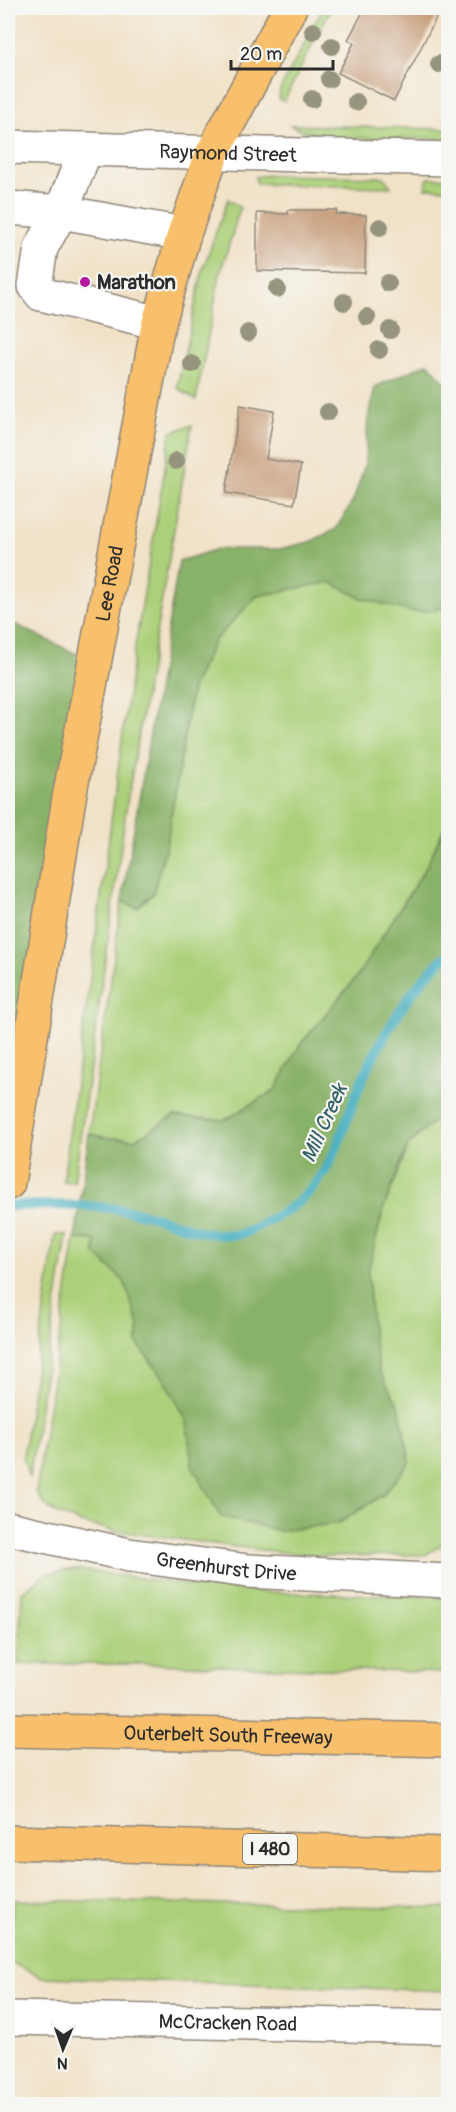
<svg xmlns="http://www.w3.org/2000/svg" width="456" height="2112" viewBox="0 0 456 2112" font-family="Pangolin,sans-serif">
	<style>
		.green { fill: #acd079; stroke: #6c7e52; stroke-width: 1.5 }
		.forest { fill: #89b269; stroke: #5a6e4a; stroke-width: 1.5 }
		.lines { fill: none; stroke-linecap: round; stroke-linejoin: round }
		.stream { stroke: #40acbe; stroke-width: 10 }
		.building { fill: #c9a180 }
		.minor-casing { stroke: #8e8679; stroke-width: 36 }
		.major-casing { stroke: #8e8679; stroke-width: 36 }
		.highway-casing { stroke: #8e8679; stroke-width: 36 }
		.minor { stroke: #fff; stroke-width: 33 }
		.major { stroke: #f8bf6c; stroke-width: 33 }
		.highway { stroke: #f8bf6c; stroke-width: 33 }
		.tree { fill: #96947c }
		.poi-dot { fill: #b5179e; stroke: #f6f6f2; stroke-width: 2 }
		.labels { text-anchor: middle; stroke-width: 4.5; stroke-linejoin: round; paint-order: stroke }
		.shield { fill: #f6f6f2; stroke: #686867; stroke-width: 1.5 }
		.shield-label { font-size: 18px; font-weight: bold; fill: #2b2b2b }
		.street-label { font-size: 20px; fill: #2b2b2b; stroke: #f6f6f2 }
		.poi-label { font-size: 20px; font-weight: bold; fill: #2b2b2b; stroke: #f6f6f2; text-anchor: start }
		.water-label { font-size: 21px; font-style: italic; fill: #335f66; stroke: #f6f6f2 }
	</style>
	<rect width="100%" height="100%" fill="#f6f6f2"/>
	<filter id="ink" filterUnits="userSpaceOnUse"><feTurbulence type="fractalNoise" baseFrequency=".0167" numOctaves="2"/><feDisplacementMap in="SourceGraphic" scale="12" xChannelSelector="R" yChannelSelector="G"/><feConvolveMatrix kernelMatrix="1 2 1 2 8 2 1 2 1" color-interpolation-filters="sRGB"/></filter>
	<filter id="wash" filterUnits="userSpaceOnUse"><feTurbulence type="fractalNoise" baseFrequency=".008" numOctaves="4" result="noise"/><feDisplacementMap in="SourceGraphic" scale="24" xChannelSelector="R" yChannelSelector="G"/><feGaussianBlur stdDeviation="1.35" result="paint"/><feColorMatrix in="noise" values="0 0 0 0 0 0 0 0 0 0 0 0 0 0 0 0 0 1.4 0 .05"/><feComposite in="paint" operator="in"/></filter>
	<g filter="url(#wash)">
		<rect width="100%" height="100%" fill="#f1e2c7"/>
		<path class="green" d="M323,8H331L284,101L279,100L280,90Z
			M290,125L448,129V137L446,139C408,138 319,144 290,125Z
			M267,175L384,177L391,187L257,184L255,177Z
			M428,178H448V189L425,188Z
			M228,199L240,208L220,274L196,400L177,388L203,269Z
			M192,425L128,796L74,1182L63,1181L132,665L171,432Z
			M330,582C361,598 415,618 448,605V820L425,869L356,978L300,1045L275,1090L225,1120L174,1116L136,1139L109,1138L89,1134L122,901L137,908L153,893L167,842L192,688L214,641L257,596Z
			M448,1107V1533L440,1546L425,1555L317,1556L253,1549L116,1531L81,1523L56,1513L44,1504L36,1492L75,1239L95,1240V1254L124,1281L139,1325L137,1343L163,1377L187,1421L192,1465L279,1531L339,1523L384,1494L399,1406L379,1371L372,1330L368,1271L383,1210L409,1145Z
			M55,1235H67L29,1478L23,1456Z
			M74,1569L196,1586L268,1592L448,1597V1673L150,1664H18L22,1592L46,1574Z
			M13,1900L448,1908V1991L42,1977L8,1961Z"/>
		<path class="forest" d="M428,363L448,386V605L433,611L412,612L361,598L330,582L257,596L214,641L192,688L167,842L153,893L137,908L122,901L179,561L218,549H279L310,542L336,529L353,501L365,465L368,418L375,387Z
			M8,621L95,663L8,1183Z
			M448,820V1107L408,1145L383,1210L368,1271L372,1330L379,1371L399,1406L410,1462L384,1494L339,1523L279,1531L220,1516L192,1465L187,1421L163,1377L137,1343L139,1325L124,1281L95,1254V1240L75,1239L89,1134L109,1138L136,1139L174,1116L225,1120L275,1090L300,1045L356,978L425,869Z"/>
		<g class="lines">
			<path class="stream" d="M8,1206C55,1205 101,1203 148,1215C182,1224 198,1236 236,1235C247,1234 260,1225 269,1220C342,1186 338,1123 371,1061C390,1024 416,980 448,955"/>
		</g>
		<g id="blocks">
			<path class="building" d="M365,8H441L394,101L338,73L354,43L348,40Z
				M288,210H337L336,214L366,215L365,273L257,271V213L288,214Z
				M240,405L274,411L266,459L301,465L294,504L226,493Z"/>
		</g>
	</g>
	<g filter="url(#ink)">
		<use href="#blocks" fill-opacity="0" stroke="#8e8679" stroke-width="1.5"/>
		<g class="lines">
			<defs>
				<g id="minor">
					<path id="s1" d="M8,147L448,159"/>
					<path d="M86,149L61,212L41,248L35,286L41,294L159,323"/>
					<path d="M8,208L61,212L184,234"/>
					<path id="s2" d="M8,1528L129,1555L248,1571L448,1581"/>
					<path id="s3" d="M8,2018L448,2027"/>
				</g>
				<g id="major">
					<path id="s4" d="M8,1183L69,798L157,330L184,234L212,154L290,8"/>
				</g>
				<g id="highway">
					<path id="s5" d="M8,1730L448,1740"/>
					<path d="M8,1842L448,1854"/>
				</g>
			</defs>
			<use href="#minor" class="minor-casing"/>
			<use href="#major" class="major-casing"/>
			<use href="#highway" class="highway-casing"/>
			<use href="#minor" class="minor"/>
			<use href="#major" class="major"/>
			<use href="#highway" class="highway"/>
		</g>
		<g class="tree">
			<circle cx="313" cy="31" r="9"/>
			<circle cx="332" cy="46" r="9"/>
			<circle cx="439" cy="64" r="9"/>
			<circle cx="329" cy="79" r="9"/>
			<circle cx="312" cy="99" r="9"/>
			<circle cx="356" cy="102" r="9"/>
			<circle cx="380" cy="227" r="9"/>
			<circle cx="388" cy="283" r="9"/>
			<circle cx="277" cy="289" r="9"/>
			<circle cx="344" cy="302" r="9"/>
			<circle cx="367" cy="317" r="9"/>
			<circle cx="390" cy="330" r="9"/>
			<circle cx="248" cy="333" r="9"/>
			<circle cx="379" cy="350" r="9"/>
			<circle cx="192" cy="364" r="9"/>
			<circle cx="328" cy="412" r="9"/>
			<circle cx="176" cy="461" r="9"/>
		</g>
	</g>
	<circle class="poi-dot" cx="85" cy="282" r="6"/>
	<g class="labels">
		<rect class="shield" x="243" y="1834" width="54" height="30" rx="4.5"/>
		<g class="shield-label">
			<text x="270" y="1855">I 480</text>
		</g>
		<g class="street-label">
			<text dy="7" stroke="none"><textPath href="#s1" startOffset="220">Raymond Street</textPath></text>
			<text dy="7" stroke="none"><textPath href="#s4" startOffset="608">Lee Road</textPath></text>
			<text dy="7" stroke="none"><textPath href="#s2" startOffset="222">Greenhurst Drive</textPath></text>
			<text dy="7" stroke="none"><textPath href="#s5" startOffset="220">Outerbelt South Freeway</textPath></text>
			<text dy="7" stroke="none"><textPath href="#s3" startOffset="220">McCracken Road</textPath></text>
		</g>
		<g class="poi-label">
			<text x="97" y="289">Marathon</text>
		</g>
		<g class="water-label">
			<text transform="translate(324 1123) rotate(-66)" y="7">Mill Creek</text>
		</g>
	</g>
	<rect width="456" height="2112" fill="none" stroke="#f6f6f2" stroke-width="30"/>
	<g transform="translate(63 2049) rotate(182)" stroke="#f6f6f2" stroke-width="4.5" paint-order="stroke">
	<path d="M0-4.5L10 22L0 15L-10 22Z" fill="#2b2b2b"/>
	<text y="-9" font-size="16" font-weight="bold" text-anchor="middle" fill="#2b2b2b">N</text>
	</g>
	<path d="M231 60v9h102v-9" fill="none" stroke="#2b2b2b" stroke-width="3"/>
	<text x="240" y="60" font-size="18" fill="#2b2b2b" stroke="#f6f6f2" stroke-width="4.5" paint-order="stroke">20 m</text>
</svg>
